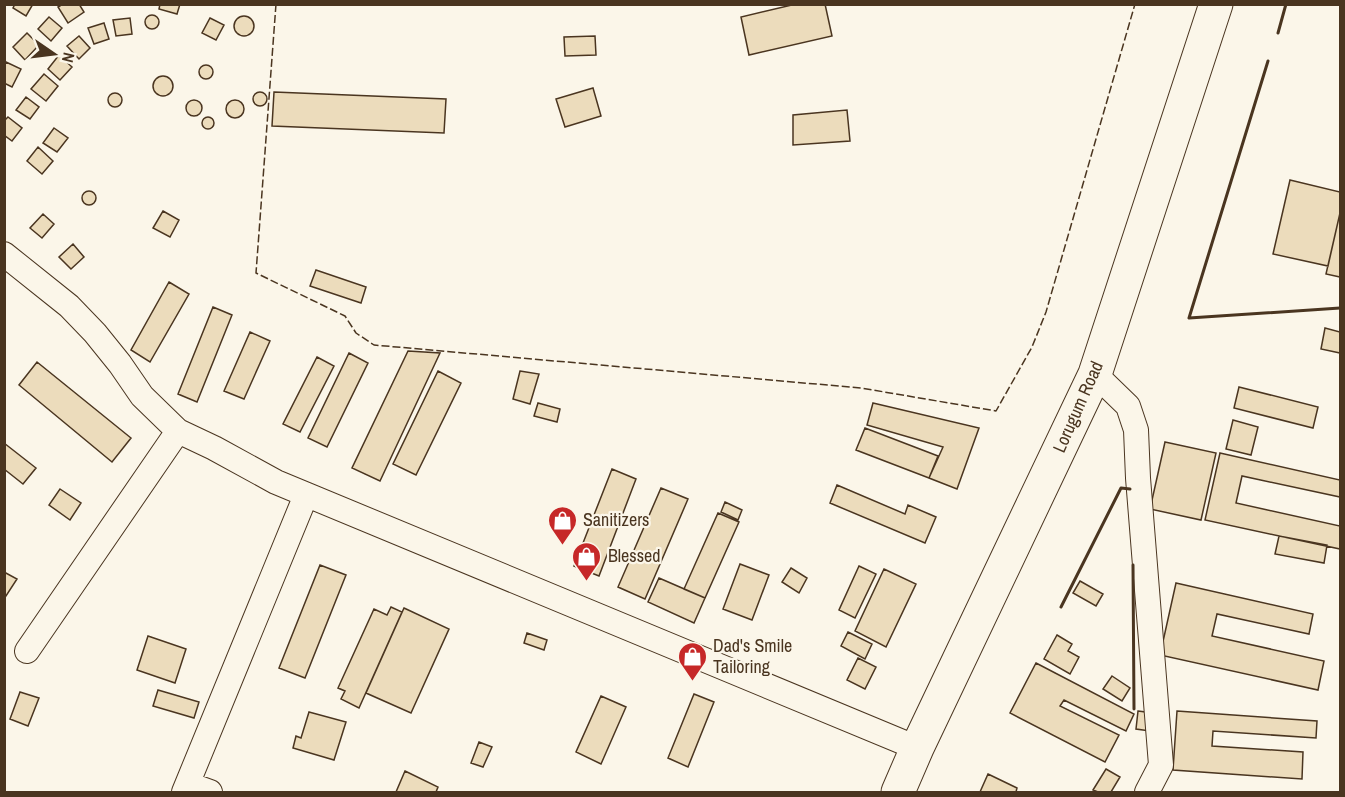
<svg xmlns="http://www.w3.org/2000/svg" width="1345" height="797" viewBox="0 0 1345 797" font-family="'Archivo Narrow',sans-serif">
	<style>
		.building { fill: #ecdcbc; stroke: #4a3520; stroke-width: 1.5 }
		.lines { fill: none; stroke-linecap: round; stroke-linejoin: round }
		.street-casing { stroke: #4a3520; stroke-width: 26 }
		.secondary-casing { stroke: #4a3520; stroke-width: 35 }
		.street { stroke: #fbf6e9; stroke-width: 24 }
		.secondary { stroke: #fbf6e9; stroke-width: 33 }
		.fence { stroke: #4a3520; stroke-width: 1.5; stroke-dasharray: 8 3; stroke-linecap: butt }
		.wall { stroke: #4a3520; stroke-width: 3 }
		.labels { text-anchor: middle; stroke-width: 4.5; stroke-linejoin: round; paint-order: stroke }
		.street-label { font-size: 18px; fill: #4a3520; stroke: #fbf6e9 }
		.poi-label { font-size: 18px; fill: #4a3520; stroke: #fbf6e9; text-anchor: start }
	</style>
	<rect width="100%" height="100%" fill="#fbf6e9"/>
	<path class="building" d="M15,4H33L26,16L13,8Z
		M63,4H79L84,12L68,23L58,7Z
		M160,4H180L177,14L159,9Z
		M796,4H825L832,36L749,55L741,17Z
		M145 22a7 7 0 1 1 14 0a7 7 0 1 1-14 0Z
		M234 26a10 10 0 1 1 20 0a10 10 0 1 1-20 0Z
		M49,17L62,28L51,41L38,29Z
		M130,18L132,34L116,36L113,20Z
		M210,18L224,25L216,40L202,33Z
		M104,23L109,39L94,44L88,28Z
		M27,33L39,45L25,60L13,47Z
		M79,36L90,48L79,59L67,46Z
		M595,36L596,55L565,56L564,37Z
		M59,55L72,67L60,80L48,69Z
		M6,62L21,69L12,87L4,83V65Z
		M199 72a7 7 0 1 1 14 0a7 7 0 1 1-14 0Z
		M44,74L58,86L46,101L31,89Z
		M153 86a10 10 0 1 1 20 0a10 10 0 1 1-20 0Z
		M593,88L601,116L565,127L556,99Z
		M274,92L446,99L444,133L272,126Z
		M253 99a7 7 0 1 1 14 0a7 7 0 1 1-14 0Z
		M108 100a7 7 0 1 1 14 0a7 7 0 1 1-14 0Z
		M26,97L39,107L30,119L16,110Z
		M186 108a8 8 0 1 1 16 0a8 8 0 1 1-16 0Z
		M226 109a9 9 0 1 1 18 0a9 9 0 1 1-18 0Z
		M847,110L850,141L793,145V115Z
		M202 123a6 6 0 1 1 12 0a6 6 0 1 1-12 0Z
		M8,117L22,128L12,141L4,135V121Z
		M54,128L68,138L57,152L43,143Z
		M38,147L53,161L42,174L27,161Z
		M1290,180L1340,192V213L1328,266L1273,254Z
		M82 198a7 7 0 1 1 14 0a7 7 0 1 1-14 0Z
		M163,211L179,220L170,237L153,228Z
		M1340,213V277L1326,274Z
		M43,214L54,224L42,238L30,228Z
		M73,244L84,257L71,269L59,257Z
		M316,270L366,287L361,303L310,286Z
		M169,282L189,294L150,362L131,350Z
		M213,307L232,315L197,402L178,394Z
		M1325,328L1340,332V353L1321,349Z
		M250,332L270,341L244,399L224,391Z
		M408,351L440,353L380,481L352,468Z
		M349,353L368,363L327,447L308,438Z
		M317,357L334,366L300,432L283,424Z
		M37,362L131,438L112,462L19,385Z
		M438,371L461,383L416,475L393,464Z
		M520,371L539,374L530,404L513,399Z
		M1239,387L1318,407L1313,428L1234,408Z
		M538,403L560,409L557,422L534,416Z
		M873,403L979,428L957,489L929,478L943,447L867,425Z
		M1233,420L1258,427L1251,455L1226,449Z
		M865,428L938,456L929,478L856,450Z
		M1165,442L1216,453L1201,520L1150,509Z
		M4,443L36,468L23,484L4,469Z
		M1220,453L1340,480V497L1242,476L1236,503L1340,526V549L1205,520Z
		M612,469L636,479L599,576L574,566Z
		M837,485L905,514L908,505L936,517L925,543L830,503Z
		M661,488L688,499L645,599L618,587Z
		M60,489L81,503L70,520L49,505Z
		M725,502L742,510L738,520L721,512Z
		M718,513L739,522L705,598L684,589Z
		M1279,536L1327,545L1324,563L1275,554Z
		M740,564L769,575L752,620L723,609Z
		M320,565L346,575L305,678L279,668Z
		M859,566L876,574L855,618L839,610Z
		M791,568L807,578L799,593L782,582Z
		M884,569L916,584L886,647L855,631Z
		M4,572L17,579L4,599Z
		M659,578L705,598L694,623L648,602Z
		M1080,581L1103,594L1096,606L1073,593Z
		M1176,583L1313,614L1309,634L1217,614L1212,636L1324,661L1318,690L1160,655Z
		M391,607L402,612L359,708L341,699L345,691L338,688L374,609L387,615Z
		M404,608L449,629L411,713L366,693Z
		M848,632L872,644L865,659L841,646Z
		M527,633L547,640L544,650L524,643Z
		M1057,635L1072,644L1068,651L1079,657L1070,674L1044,659Z
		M148,636L186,649L175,683L137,670Z
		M858,658L876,667L865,689L847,680Z
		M1036,663L1134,714L1126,731L1064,700L1060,706L1119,735L1105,762L1010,713Z
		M1112,676L1130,688L1122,701L1103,689Z
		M158,690L199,702L194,718L153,706Z
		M20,692L39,698L28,726L10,719Z
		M694,694L714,702L688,767L668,758Z
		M601,696L626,707L601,764L576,752Z
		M1138,711L1153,713L1150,731L1136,729Z
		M1177,711L1317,721L1316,738L1213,731L1212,746L1303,752L1302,779L1173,770Z
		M309,712L346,722L334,760L293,748L296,736L301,738Z
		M479,742L492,747L483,767L471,763Z
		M1106,769L1120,777L1111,792H1098L1093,790Z
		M405,771L438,787L436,792H396Z
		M988,774L1017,788L1016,792H980Z"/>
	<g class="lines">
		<defs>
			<path id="street" d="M4,254L69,306L95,333L120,364L142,396L178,431L214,448L276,482L917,748
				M1095,374L1128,406L1136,430L1138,478L1161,765L1147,792
				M27,651L178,431
				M188,784L210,792
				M184,792L306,495"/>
			<path id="secondary" d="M898,792L917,748L1095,374L1216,4"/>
		</defs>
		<use href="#street" class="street-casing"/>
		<use href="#secondary" class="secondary-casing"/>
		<use href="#street" class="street"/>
		<use href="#secondary" class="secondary"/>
		<path class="fence" d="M276,4L256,273L345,316L356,333L374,345L861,388L996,411L1032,347L1046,312L1135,4"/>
		<path class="wall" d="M1278,33L1286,4
			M1268,61L1189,318L1340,308
			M1133,565L1134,709
			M1061,607L1121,488L1130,489"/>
	</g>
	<defs>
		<symbol id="shop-pin" viewBox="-11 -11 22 30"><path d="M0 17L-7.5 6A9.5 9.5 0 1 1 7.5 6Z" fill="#c62828" stroke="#fbf6e9"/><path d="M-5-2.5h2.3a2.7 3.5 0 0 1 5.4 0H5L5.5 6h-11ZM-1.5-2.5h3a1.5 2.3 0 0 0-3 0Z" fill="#fff"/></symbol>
	</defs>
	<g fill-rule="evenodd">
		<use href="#shop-pin" x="546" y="504" width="33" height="45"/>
		<use href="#shop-pin" x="570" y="540" width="33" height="45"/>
		<use href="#shop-pin" x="676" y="640" width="33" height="45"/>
	</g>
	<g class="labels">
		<g class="street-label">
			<text transform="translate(1078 407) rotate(-66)" y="6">Lorugum Road</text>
		</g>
		<g class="poi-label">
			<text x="583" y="526">Sanitizers</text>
			<text x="608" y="562">Blessed</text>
			<text x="713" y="652">Dad's Smile<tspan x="713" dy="21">Tailoring</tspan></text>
		</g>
	</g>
	<rect width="1345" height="797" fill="none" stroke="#4a3520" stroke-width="12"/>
	<g transform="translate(54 54) rotate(104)" stroke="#fbf6e9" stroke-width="4.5" paint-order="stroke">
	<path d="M0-4.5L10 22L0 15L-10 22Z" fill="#4a3520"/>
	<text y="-9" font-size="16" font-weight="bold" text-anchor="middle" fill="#4a3520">N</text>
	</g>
</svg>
